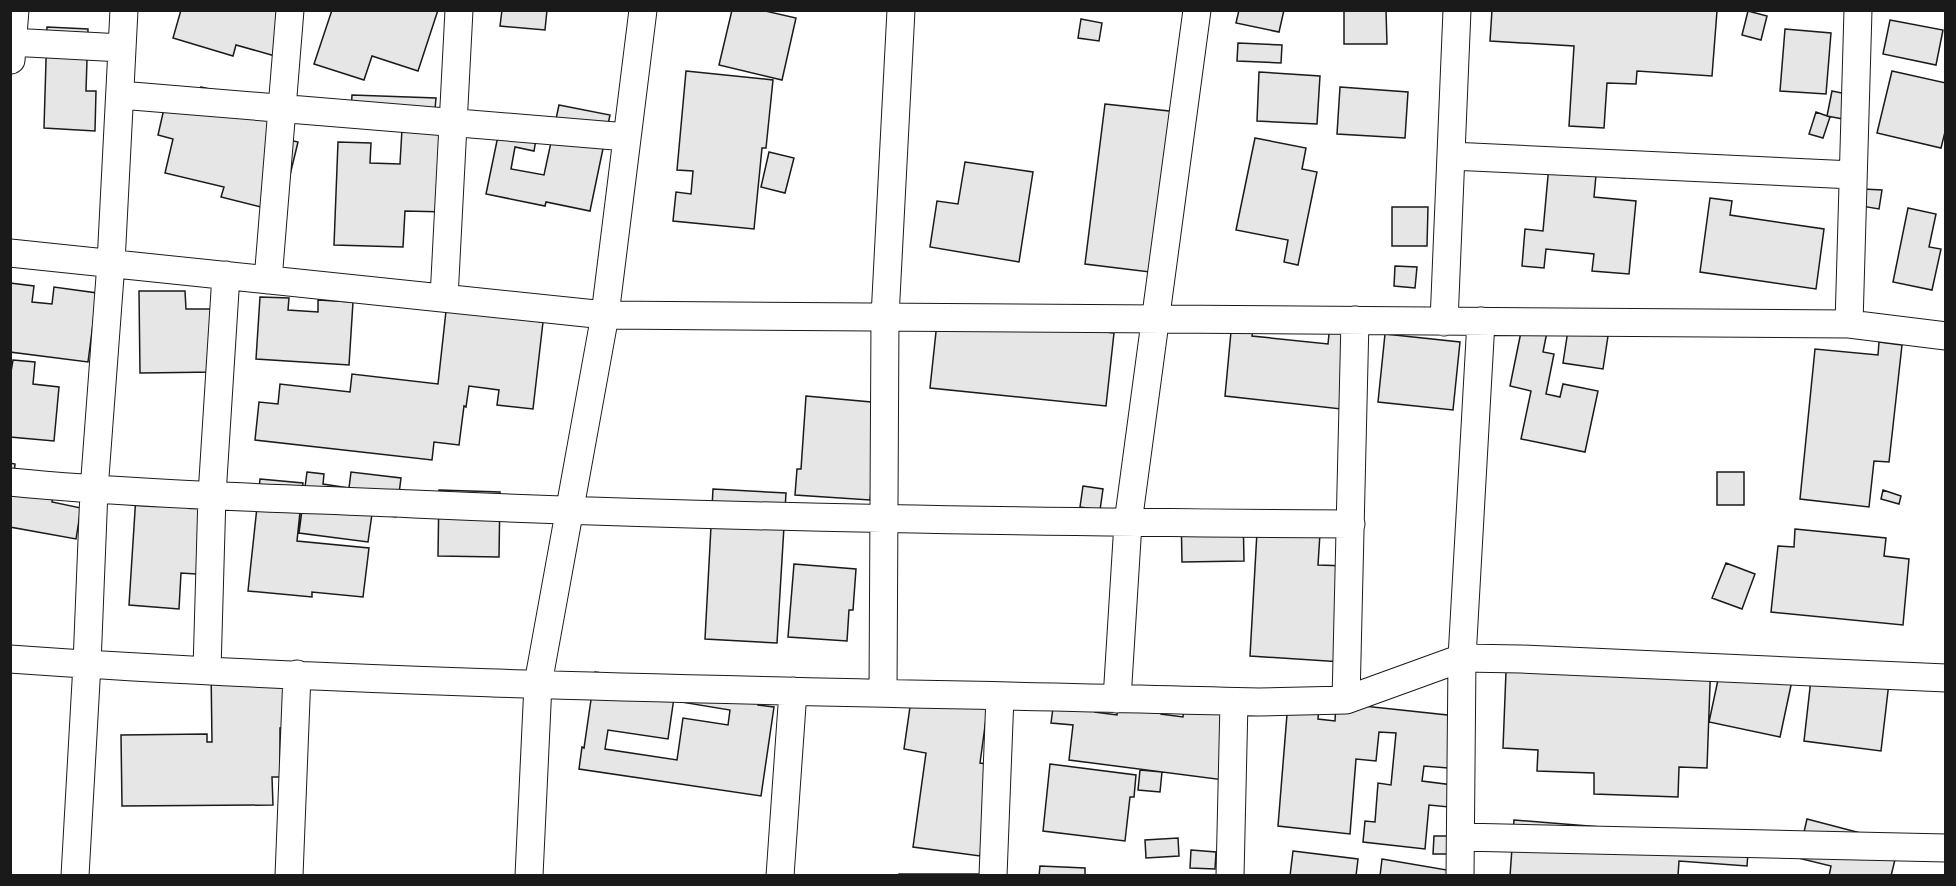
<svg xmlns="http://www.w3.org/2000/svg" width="1956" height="886" viewBox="0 0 1956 886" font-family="'Work Sans',sans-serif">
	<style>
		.building { fill: #e6e6e6; stroke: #1a1a1a; stroke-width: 1.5 }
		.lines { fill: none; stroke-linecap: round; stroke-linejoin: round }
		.street-casing { stroke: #1a1a1a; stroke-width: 29 }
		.street { stroke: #fff; stroke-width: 27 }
	</style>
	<rect width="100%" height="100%" fill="#fff"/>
	<path class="building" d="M181,10H289L275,56L236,45L233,56L173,38Z
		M332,10H438L418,71L372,56L364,80L314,64Z
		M502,10H547L545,30L500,26Z
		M732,10H761L796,18L782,80L719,65Z
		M1239,10H1284L1279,32L1236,23Z
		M1344,10H1386L1387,44H1344Z
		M1492,10L1717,11L1712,76L1637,71L1636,84L1607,83L1604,128L1569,126L1574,46L1490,41Z
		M1748,11L1767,16L1761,40L1742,35Z
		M1081,19L1102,23L1099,41L1078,38Z
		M1890,20L1943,30L1936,65L1883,54Z
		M47,27L88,29L86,91H96L95,131L44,128Z
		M1785,29L1831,33L1826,94L1780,91Z
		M1238,43L1282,45L1281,63L1237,61Z
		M686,71L773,80L766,148H762L754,229L673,221L676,192L691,194L693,171L677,170Z
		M1892,71L1946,83V128L1941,148L1877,133Z
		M1259,72L1320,76L1317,124L1257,121Z
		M201,87L284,107L277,137L298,142L281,212L221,197L224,187L165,173L173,139L158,135L168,91L198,98Z
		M1340,87L1408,92L1405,138L1337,134Z
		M1832,91L1847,94L1843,119L1827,116Z
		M352,95L436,98L434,121H451L447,212L405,211L403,247L334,245L338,142L371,143L370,163L400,164L402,129L350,127Z
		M1105,104L1178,112L1158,273L1085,264Z
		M559,105L610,115L590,211L546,202L545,206L486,194L499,131L538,127L534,151L515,147L511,169L544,175Z
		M1816,112L1830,117L1823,138L1809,134Z
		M1255,138L1306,148L1302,169L1317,172L1298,265L1284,262L1288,240L1236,230Z
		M769,152L794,158L785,193L761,187Z
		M1628,155L1625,178L1596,175L1594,197L1636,201L1629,274L1592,271L1594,254L1546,249L1544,268L1522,266L1525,229L1543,231L1549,165Z
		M965,162L1033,172L1019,262L930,247L937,201L958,204Z
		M1863,189L1882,190L1879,209L1861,206Z
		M1710,198L1732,201L1730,215L1824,229L1816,289L1700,272Z
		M1392,207H1428L1427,246H1392Z
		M1908,208L1936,214L1929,247L1941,249L1932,290L1893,282Z
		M1395,266L1417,267L1415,288L1394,286Z
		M10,283L34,286L32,302L52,304L54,287L97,293L88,362L10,352Z
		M139,291H185L186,309H217V372L140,373Z
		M260,297L289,298L288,310L318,312V300L353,302L349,365L256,359Z
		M446,311L543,322L533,409L497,405L499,390L469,386L466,407L464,406L459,445L434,442L432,460L255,440L259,402L278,404L280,384L350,392L352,374L438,384Z
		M938,313L1114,333L1106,406L930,388Z
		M1232,321L1254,324L1252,336L1328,344L1330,324L1358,327L1350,410L1225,396Z
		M1522,327L1547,332L1543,352L1554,354L1546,394L1560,397L1563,384L1598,391L1585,452L1521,439L1531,391L1510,386Z
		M1568,330L1608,336L1603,369L1563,363Z
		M1385,334L1460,342L1453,410L1378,402Z
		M1879,342L1902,345L1889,462L1874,461L1869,507L1800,499L1815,349L1878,355Z
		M13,360L35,362L33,384L59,387L54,441L10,437V378Z
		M806,396L882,403L870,500L795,495L797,469H801Z
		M10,463L15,464L14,474L56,482L52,502L81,508L76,539L10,527Z
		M307,472L324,474L323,484L349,488L351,472L401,478L396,517L372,514L368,542L299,533Z
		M1717,472H1744V505H1717Z
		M260,479L303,483L297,541L369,548L363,597L312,592V597L248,591Z
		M1083,486L1103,489L1100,510L1080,507Z
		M713,489L786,493L777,643L705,639Z
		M439,490L500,492L499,557L438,556Z
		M1883,490L1901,496L1899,504L1881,499Z
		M136,495L216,501L211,575L181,573L179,609L129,605Z
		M1243,510L1244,561L1182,562L1181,511Z
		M1258,514L1321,518L1318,565L1348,566L1342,662L1250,656Z
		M1795,529L1886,538L1884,556L1909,559L1903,625L1771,612L1778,546L1794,547Z
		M1726,563L1755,574L1742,609L1712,598Z
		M794,564L856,569L853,610H849L847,641L788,637Z
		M1507,646L1711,657L1707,768L1679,767L1678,797L1594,794V773L1537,771L1538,750L1503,748Z
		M1722,661L1793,676L1780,737L1709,722Z
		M297,664L298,728H280V777H272L273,805L122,806L121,735L207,734V742H212L211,668Z
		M595,672L676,684L668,739L608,730L605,749L677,760L683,718L728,725L730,710L681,702L684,679L760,691L758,705L774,707L761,796L579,769L582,747L584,748Z
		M1890,674L1881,751L1804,741L1811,679Z
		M912,693L988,704L980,763L995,765L980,856L913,847L926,753L904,749Z
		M1055,693L1097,699L1095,712L1117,715L1120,695L1162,701L1161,714L1183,717L1185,697L1233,703L1224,780L1069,760L1073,725L1051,723Z
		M1288,702L1319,705L1318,719L1335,721L1336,703L1466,717L1460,769L1424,766L1422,781L1461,786L1459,808L1429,805L1425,849L1363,842L1365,821L1375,822L1378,783L1391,785L1396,733L1379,732L1376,761L1356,759L1350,834L1278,826Z
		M1050,764L1136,775L1134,797H1130L1125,841L1043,831Z
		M1140,770L1162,772L1160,792L1138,790Z
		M1807,819L1899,843L1891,876H1829L1831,866L1798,858Z
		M1514,820L1749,839L1747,866L1679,861L1678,876H1510Z
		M1434,836H1456V854H1433Z
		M1178,838L1179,856L1146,858L1145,840Z
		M1191,850L1216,852L1215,869L1190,868Z
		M1293,851L1358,859L1356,876H1290Z
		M1382,859L1453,871L1452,876H1380Z
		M1040,866L1085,868V876H1039Z
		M899,874H988V876H899Z"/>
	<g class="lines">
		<defs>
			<path id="street" d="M10,42L122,48
				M11,60L15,10
				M120,95L627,137
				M1451,156L1853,175
				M10,253L605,315L1849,324L1946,336
				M268,280L290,10
				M444,298L459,10
				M1444,322L1457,10
				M1849,324L1858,10
				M10,482C145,495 280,498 414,504C726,518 1039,522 1351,524
				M10,659C426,688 843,691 1259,702L1346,700L1462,658L1521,659L1946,678
				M207,670L212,495L226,275
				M883,693L885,317L901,10
				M1117,699L1128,523L1197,10
				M1346,700L1355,320
				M1461,837L1946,848
				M75,876L87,664L94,490L111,263L124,10
				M289,876L297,674
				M529,876L538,684L605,315L643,10
				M780,876L793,691
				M993,876L1000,696
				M1230,876L1234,702
				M1460,876L1462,658L1481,321"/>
		</defs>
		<use href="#street" class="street-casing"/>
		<use href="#street" class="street"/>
	</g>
	<rect width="1956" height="886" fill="none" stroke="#1a1a1a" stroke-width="24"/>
</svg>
